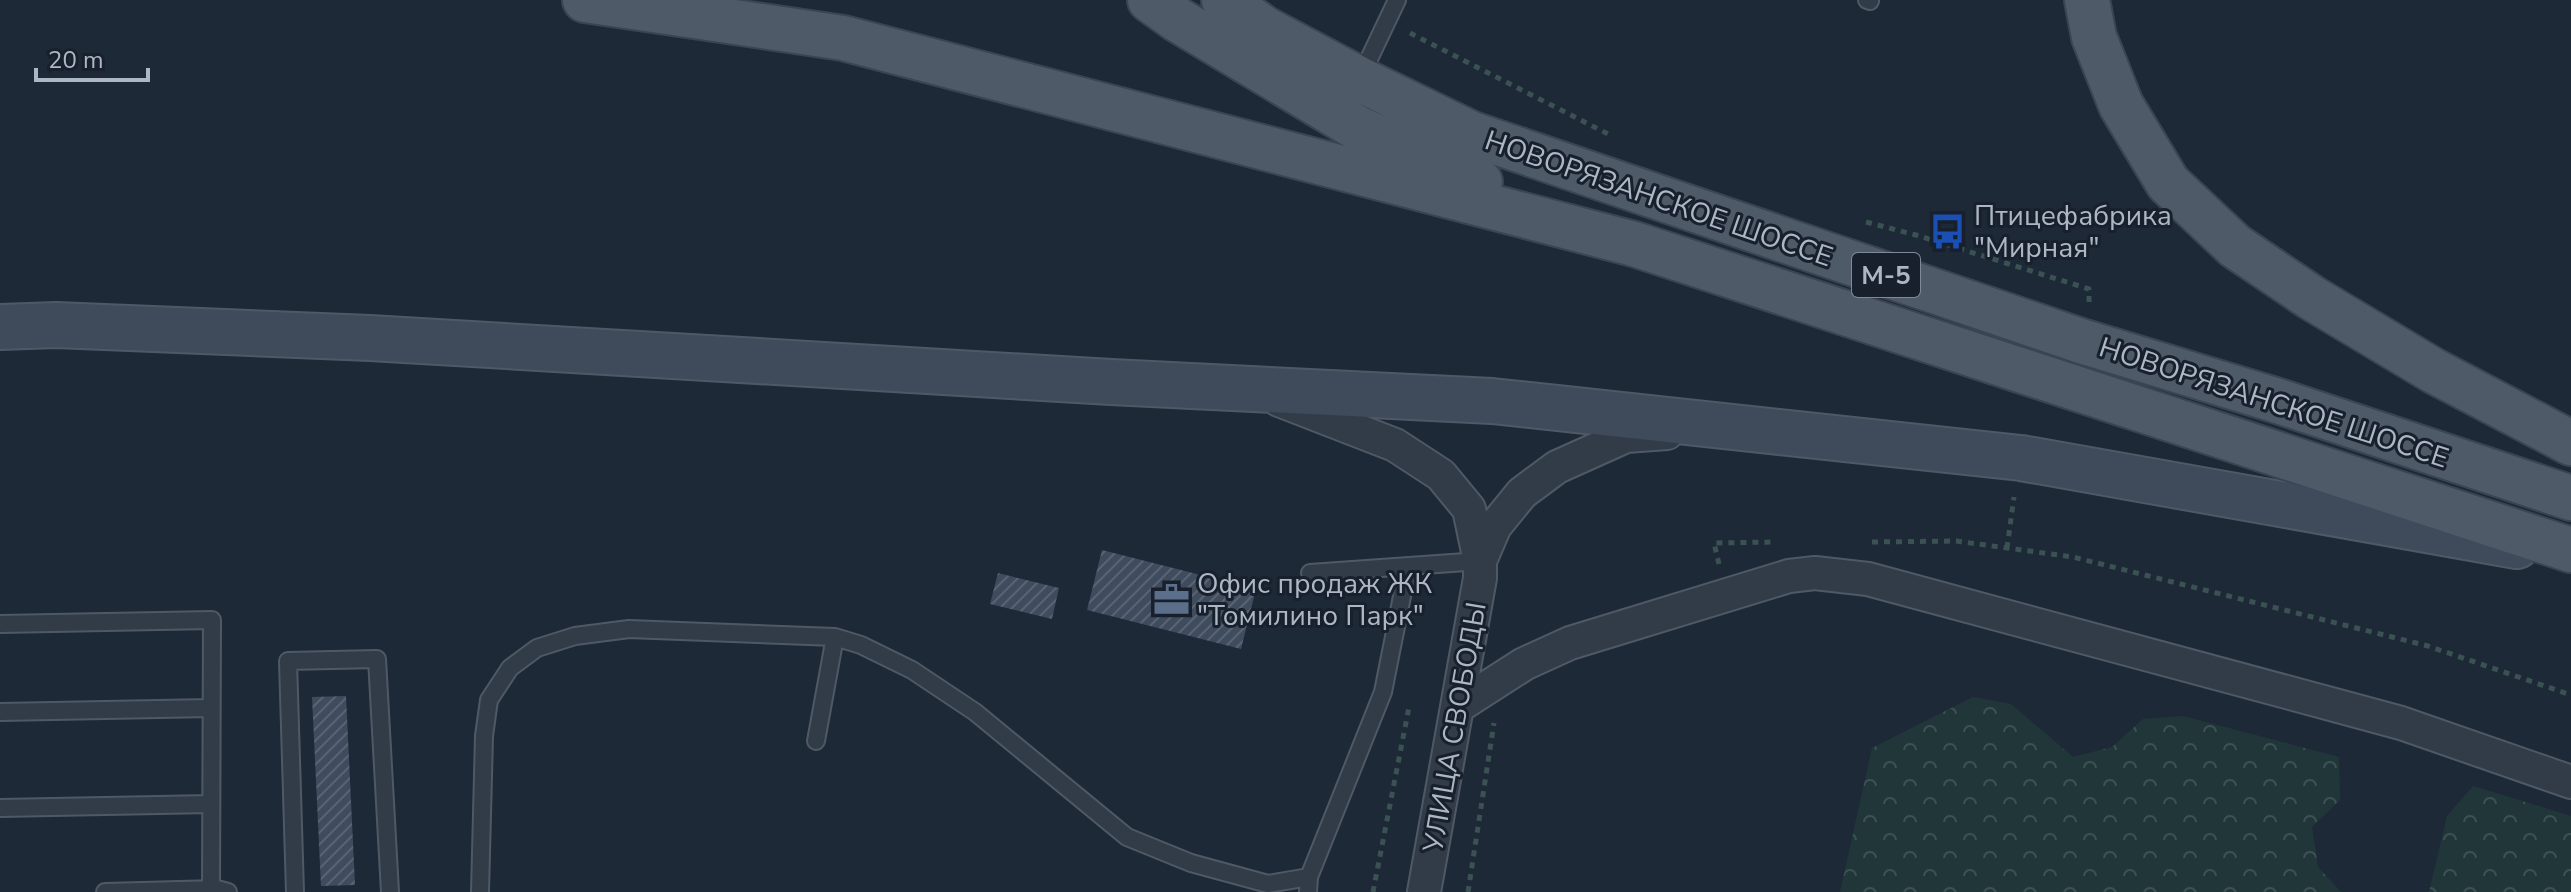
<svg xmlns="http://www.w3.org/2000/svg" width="2571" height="892" viewBox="0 0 2571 892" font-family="'Nunito Sans',sans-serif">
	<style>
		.forest { fill: url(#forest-crowns) }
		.building { fill: url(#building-hatch) }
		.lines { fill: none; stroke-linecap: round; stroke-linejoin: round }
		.lane-casing { stroke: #4f5966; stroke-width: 20 }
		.street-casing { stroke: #4f5966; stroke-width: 36 }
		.secondary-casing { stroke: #4f5966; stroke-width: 48 }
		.primary-casing { stroke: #3b4452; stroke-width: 48 }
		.path { stroke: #3b5253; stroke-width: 5; stroke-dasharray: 6 6; stroke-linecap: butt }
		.lane { stroke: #323b48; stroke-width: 16 }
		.street { stroke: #323b48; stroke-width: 32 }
		.secondary { stroke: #3f4a5b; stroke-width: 44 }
		.primary { stroke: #4f5a69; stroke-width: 44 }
		.labels { text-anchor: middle; stroke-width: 6; stroke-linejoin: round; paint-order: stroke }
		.shield { fill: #17202c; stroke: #7f8997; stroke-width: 2 }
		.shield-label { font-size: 26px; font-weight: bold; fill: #acb6c5 }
		.street-label { font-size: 28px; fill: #acb6c5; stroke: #17202c }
		.poi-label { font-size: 28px; fill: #acb6c5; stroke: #17202c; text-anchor: start }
	</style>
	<defs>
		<pattern id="forest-crowns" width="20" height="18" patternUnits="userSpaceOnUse" patternTransform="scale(2)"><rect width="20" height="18" fill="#203639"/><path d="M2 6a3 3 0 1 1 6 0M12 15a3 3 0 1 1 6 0" fill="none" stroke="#3e5154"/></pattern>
		<pattern id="building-hatch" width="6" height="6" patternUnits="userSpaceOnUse" patternTransform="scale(2)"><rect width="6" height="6" fill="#3f4c5d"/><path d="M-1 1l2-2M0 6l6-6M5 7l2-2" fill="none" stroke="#586473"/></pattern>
	</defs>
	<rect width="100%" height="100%" fill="#1e2938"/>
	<path class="forest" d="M1973,697L2011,704L2073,757L2112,747L2143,719L2183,716L2339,757L2340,800L2312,827L2318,867L2341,892H1840L1872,748Z
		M2473,786L2571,816V892H2429L2447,816Z"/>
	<path class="building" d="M1102,550L1256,589L1241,649L1087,610Z
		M998,573L1059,588L1052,619L990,604Z
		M346,696L355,885L321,886L312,697Z"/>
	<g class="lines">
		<defs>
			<path id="lane" d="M1867,0L1870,1
				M1360,78L1397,0
				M1310,573L1480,561
				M0,624L212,620L211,889
				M0,712L211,708
				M816,741L835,637L861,645L912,670L975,712L1127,837L1191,863L1268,884L1309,877
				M0,808L211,804
				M105,892L217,889L228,892
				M295,892L288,661L377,659L390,892
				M480,892L484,736L489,700L510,668L537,648L575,636L629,629L835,637
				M1308,892L1309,877L1383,692L1408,566"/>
			<path id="street" d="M1279,400L1395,445L1441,475L1469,509L1480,561V578L1424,892
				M1480,561L1495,526L1522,493L1557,467L1626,436L1667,433
				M1457,707L1524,664L1570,643L1789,576L1815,573L1868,579L2401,723L2571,782"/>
			<path id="secondary" d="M0,327L56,325L370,338L1111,382L1492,401L2021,458L2517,546"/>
			<path id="primary" d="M585,0L843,38L1634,244L2571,550
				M1150,0L1178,20L1359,129L1480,182
				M1224,0L1265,29L1359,79L1472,134L2081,341L2275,400L2571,498
				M2087,0L2094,37L2121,105L2168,183L2235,246L2312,298L2434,371L2571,443"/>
		</defs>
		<use href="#lane" class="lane-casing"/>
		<use href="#street" class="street-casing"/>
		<use href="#secondary" class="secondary-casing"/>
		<use href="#primary" class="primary-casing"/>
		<path class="path" d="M1410,33L1612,136
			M1866,222L1916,235L2089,289V302
			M1872,542L1956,541L2073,557L2428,646L2571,695
			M2007,548L2014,497
			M1719,564L1714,543L1774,542
			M1373,892L1409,707
			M1468,892L1494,723"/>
		<use href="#lane" class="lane"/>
		<use href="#street" class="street"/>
		<use href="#secondary" class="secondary"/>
		<use href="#primary" class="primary"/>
	</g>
	<defs>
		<symbol id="bus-bare" viewBox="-9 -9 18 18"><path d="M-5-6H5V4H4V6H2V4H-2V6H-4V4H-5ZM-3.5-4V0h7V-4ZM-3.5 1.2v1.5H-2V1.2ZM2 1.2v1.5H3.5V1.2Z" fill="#1a4fb4" stroke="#17202c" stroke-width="2.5" paint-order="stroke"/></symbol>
		<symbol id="office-bare" viewBox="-9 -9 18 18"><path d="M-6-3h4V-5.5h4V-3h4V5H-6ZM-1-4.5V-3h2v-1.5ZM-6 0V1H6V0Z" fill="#5c6f8a" stroke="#17202c" stroke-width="2.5" paint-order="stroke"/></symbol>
	</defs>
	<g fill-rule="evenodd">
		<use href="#bus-bare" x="1922" y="206" width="51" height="51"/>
		<use href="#office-bare" x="1146" y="574" width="51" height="51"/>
	</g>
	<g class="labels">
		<rect class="shield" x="1852" y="253" width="68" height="44" rx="6"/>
		<g class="shield-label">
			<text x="1886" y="284">М-5</text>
		</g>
		<g class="street-label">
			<text transform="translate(1659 198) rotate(19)" y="10">НОВОРЯЗАНСКОЕ ШОССЕ</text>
			<text transform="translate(2274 402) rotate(18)" y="10">НОВОРЯЗАНСКОЕ ШОССЕ</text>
			<text transform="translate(1454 727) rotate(-80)" y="10">УЛИЦА СВОБОДЫ</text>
		</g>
		<g class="poi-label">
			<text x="1974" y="225">Птицефабрика<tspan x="1974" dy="32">"Мирная"</tspan></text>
			<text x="1197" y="593">Офис продаж ЖК<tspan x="1197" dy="32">"Томилино Парк"</tspan></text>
		</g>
	</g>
	<path d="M36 68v12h112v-12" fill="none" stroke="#acb6c5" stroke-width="4"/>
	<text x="48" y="68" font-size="24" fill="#acb6c5" stroke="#17202c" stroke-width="6" paint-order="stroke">20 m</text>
</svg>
